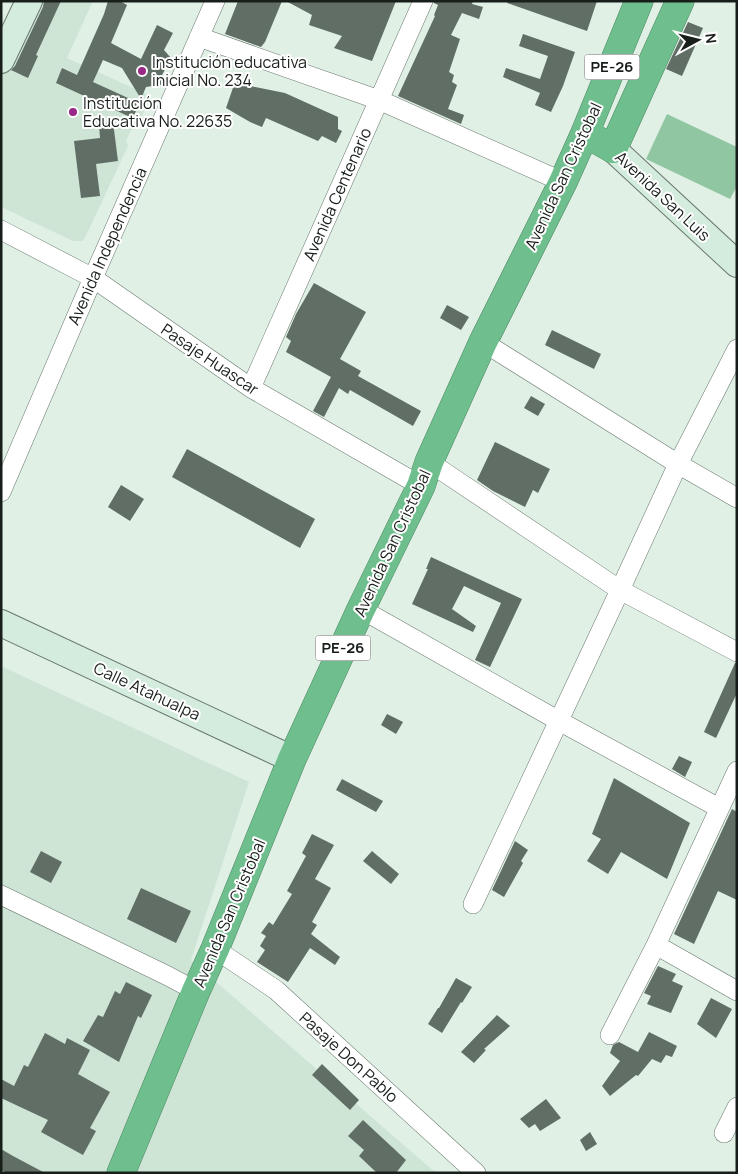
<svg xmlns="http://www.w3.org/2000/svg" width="738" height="1174" viewBox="0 0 738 1174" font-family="Manrope,sans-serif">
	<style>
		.built { fill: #cee5d5 }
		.green { fill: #91c6a3 }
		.building { fill: #606e65 }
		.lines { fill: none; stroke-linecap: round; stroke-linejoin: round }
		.street-casing { stroke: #6a786f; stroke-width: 20 }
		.secondary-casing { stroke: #6a786f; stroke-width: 28 }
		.highway-casing { stroke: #508765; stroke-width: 29 }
		.street { stroke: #fff; stroke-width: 19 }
		.secondary { stroke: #d4ecdd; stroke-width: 26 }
		.highway { stroke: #6ebf8d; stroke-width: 28 }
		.poi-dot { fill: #982786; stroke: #fff; stroke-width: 2 }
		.labels { text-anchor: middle; stroke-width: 4; stroke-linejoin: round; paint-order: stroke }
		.shield { fill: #fff; stroke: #5d625f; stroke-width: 1 }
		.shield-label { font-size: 15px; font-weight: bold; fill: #181e1a }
		.poi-label { font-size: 16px; fill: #181e1a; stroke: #fff; text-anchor: start }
		.street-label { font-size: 16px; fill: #181e1a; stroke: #fff }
	</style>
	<rect width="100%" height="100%" fill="#e0f0e5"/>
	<path class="built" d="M35,1H93L67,58L151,96L136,129L131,130L126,141L128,146L85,238L82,241H73L1,207V74Z
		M1,666L249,782L191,960L436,1173H1Z"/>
	<path class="green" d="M667,114L737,147V186L730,199L646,159Z"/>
	<path class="building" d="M44,1H61L36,55L38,56L28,78L11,70L15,66L43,7Z
		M108,1H120L127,5L111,43L141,59L157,25L173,33L164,50L171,58L161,77L166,84L146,87L141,99L122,68L103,60L93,82L139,103L134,116H128L56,83L62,68L77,75L104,14Z
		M238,1H282L265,42L261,47L225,34Z
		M286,1H396L372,61L334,48L342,36L309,25L312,15Z
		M434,1H473L472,4L483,7L479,19L462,13L451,35L460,39L449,72L454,75L452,82L457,85L448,109L464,115L461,124L398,96L435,16L434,15L438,5L434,3Z
		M508,1H597L587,31L507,3Z
		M688,22L703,28L682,76L666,69Z
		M523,34L575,52L563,86L551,112L535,105L540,93L503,77L506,68L540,79L548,56L519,46Z
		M236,79L252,83L250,86L285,93L338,117V129L342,131L336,143L322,136L318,141L266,118L262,127L250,122L226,108Z
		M113,122L118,161L96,164L100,196L81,198L74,141L100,138L99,124Z
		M314,283L366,312L340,359L361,371L358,376L421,411L413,426L350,390L348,394L339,388L324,417L313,411L331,377L286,352L291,341L286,337L296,314Z
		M447,305L469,317L461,330L440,318Z
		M552,330L601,354L594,369L545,345Z
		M531,396L545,404L538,416L524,408Z
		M495,442L550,469L538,493L533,490L525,507L493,491L477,480Z
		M187,449L315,519L300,548L172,477Z
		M121,485L144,499L130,521L108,507Z
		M431,557L522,599L490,667L475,660L501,603L464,586L452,609L476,626L473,632L412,604L428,569H426Z
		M735,663H737V693L716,738L704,732Z
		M387,714L403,722L396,734L381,725Z
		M679,756L692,762L685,777L672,769Z
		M614,778L690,823L667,879L621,852L608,874L587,861L601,839L592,834Z
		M342,779L383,801L376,812L336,790Z
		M732,809L737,812V900L718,891L694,944L674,934Z
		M312,834L334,845L315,879L331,888L312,922L317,925L311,934L340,957L335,965L310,948L288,982L257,962L265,950L260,946L266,936L261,933L269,922L273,925L292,894L287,891L306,856L302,853Z
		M515,841L528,850L521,861L523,863L504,897L492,890Z
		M41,851L62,862L51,883L30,872Z
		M372,851L399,874L391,884L363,861Z
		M141,888L191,911L176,943L127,919Z
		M658,966L676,974L672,981L683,986L671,1013L647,1004L651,996L644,993Z
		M456,978L472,987L462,1003L461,1002L442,1033L428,1024L438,1008H439Z
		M126,982L152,995L141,1018L138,1016L119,1062L83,1041L98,1015L103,1017L115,991L120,994Z
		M711,998L732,1009L716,1038L697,1024Z
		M497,1015L510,1026L484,1049L486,1050L474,1063L461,1052Z
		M649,1032L677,1046L672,1057L666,1055L661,1063L652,1059L638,1076L636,1075L610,1096L602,1086L620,1061L610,1053L613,1045L619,1042L638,1052Z
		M45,1033L65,1044L67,1038L90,1050L78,1074L110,1092L90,1128L96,1131L83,1155L41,1132L48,1120L1,1098V1079L14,1086L24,1065L28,1067Z
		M322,1064L359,1100L350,1110L312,1075Z
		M546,1099L561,1118L540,1131L535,1124L529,1128L520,1119Z
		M363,1120L406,1160L396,1173H377L359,1156L364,1150L348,1136Z
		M590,1132L597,1144L586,1151L580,1140Z
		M1,1149L13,1156L45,1173H7L1,1170Z"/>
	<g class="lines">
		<defs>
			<path id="street" d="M199,37L379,100L563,182
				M1,230L93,278L251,388L421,486
				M483,342L678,464L737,498
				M251,388L423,1
				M429,462L620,590L737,652
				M1,492L93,278L215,1
				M361,609L559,721L719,808
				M737,771L656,945L737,991
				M1,895L168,976L196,991
				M473,904L620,590L678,464L737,349
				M215,949L276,990L476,1173
				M610,1035L656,945
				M724,1133L737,1107"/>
			<path id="secondary" d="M1,60L29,1
				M613,149L737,264
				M1,623L292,759"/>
			<path id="highway" d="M585,133L613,149L680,1
				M121,1173L196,991L215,949L292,759L361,609L421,486L429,462L483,342L563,182L585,133L639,1"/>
		</defs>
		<use href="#street" class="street-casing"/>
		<use href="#secondary" class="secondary-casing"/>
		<use href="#highway" class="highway-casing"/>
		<use href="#street" class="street"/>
		<use href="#secondary" class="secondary"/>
		<use href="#highway" class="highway"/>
	</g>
	<g class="poi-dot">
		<circle cx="142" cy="71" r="5"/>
		<circle cx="73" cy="112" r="5"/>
	</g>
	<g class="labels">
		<g class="shield">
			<rect x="584.5" y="54.5" width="55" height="25" rx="4"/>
			<rect x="315.5" y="635.5" width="55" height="25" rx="4"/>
		</g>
		<g class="shield-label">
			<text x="612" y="72">PE-26</text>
			<text x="343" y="653">PE-26</text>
		</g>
		<g class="poi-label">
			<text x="152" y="68">Institución educativa<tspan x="152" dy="18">inicial No. 234</tspan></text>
			<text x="83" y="109">Institución<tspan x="83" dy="18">Educativa No. 22635</tspan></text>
		</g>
		<g class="street-label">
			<text transform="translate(563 176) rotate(-65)" y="6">Avenida San Cristobal</text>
			<text transform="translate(337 194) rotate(-66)" y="6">Avenida Centenario</text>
			<text transform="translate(663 196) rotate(43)" y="6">Avenida San Luis</text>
			<text transform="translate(107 246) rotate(-66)" y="6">Avenida Independencia</text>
			<text transform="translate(210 359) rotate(34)" y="6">Pasaje Huascar</text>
			<text transform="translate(392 543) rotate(-65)" y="6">Avenida San Cristobal</text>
			<text transform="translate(147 691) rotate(25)" y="6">Calle Atahualpa</text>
			<text transform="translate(229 913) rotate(-67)" y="6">Avenida San Cristobal</text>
			<text transform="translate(349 1057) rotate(42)" y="6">Pasaje Don Pablo</text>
		</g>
	</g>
	<rect width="738" height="1174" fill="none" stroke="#181e1a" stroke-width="5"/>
	<g transform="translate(698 40) rotate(83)" stroke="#ffffff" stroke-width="4" paint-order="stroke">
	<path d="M0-4L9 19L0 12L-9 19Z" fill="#181e1a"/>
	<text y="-8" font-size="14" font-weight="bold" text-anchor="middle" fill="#181e1a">N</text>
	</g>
</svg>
